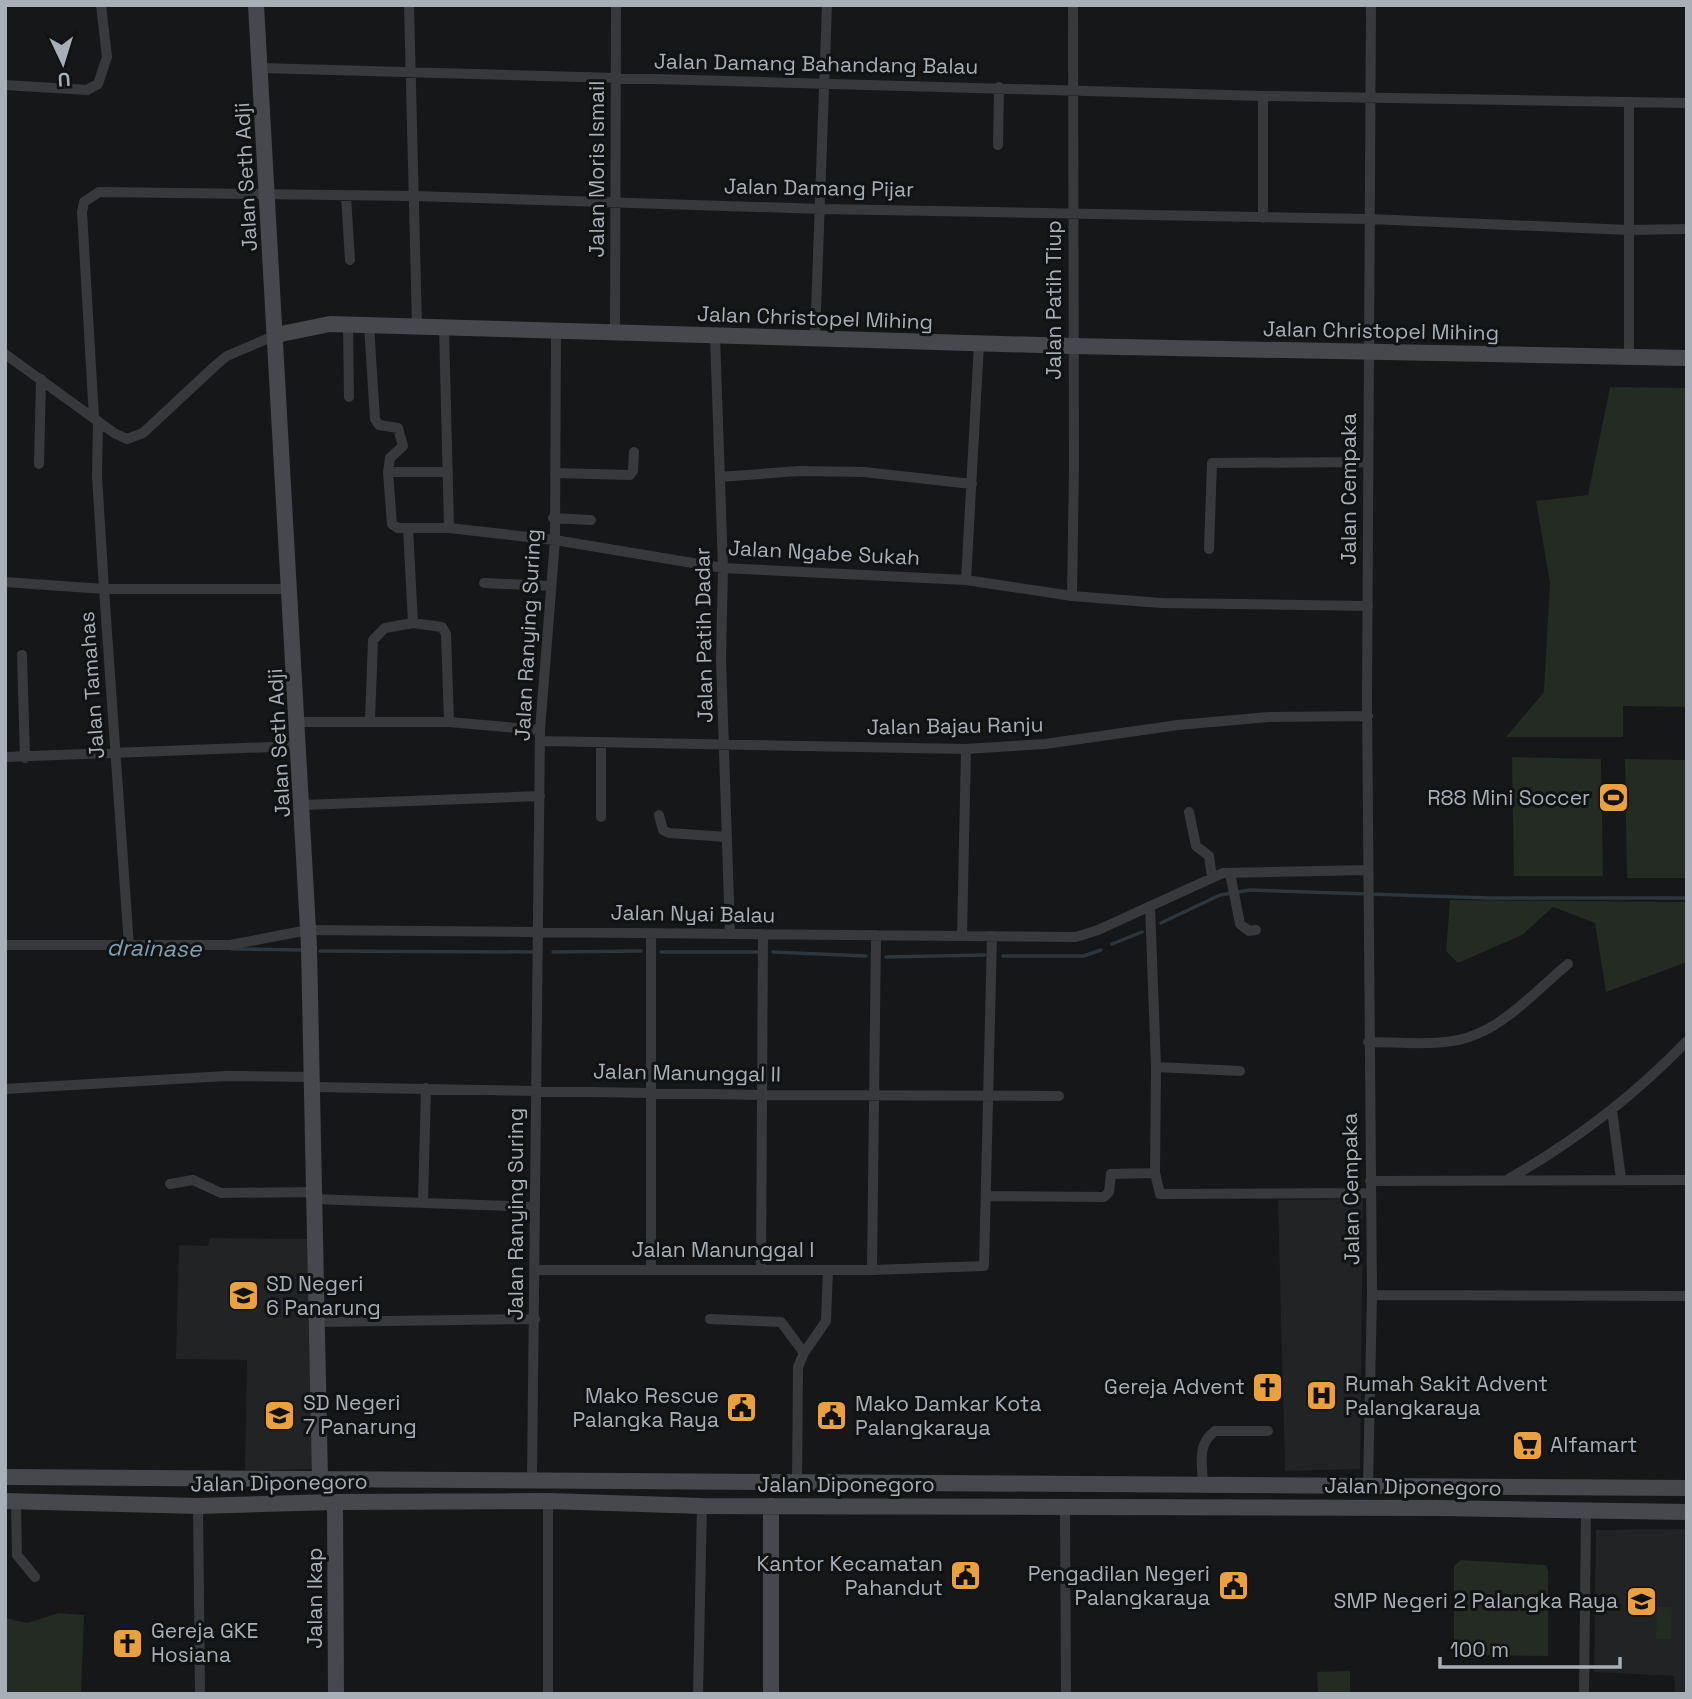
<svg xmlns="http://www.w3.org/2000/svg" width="1692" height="1699" viewBox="0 0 1692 1699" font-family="'Space Grotesk',sans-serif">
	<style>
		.built { fill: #222325 }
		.green { fill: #232b23 }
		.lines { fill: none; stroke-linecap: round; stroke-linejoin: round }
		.stream { stroke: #2d363c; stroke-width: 3.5 }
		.street { stroke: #38393d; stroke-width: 10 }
		.secondary { stroke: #46484d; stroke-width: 16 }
		.labels { text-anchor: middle; stroke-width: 6; stroke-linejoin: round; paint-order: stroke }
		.street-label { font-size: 21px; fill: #a9afb7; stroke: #111213 }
		.poi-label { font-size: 21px; fill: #a9afb7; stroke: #111213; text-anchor: end }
		.water-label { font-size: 23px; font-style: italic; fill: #829fb1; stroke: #111213 }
	</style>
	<rect width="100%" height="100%" fill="#161718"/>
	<path class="built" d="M1363,1199L1360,1469L1285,1471L1278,1200Z
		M210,1238L307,1239L315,1469L245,1471L247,1360L176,1359L179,1245L208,1246Z
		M1687,1529V1694H1675L1674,1676L1594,1672L1596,1530Z"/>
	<path class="green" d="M1610,387L1687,388V707L1623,706V737H1506L1544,692L1550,583L1536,501L1588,495Z
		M1512,757L1601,759L1603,876H1514Z
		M1625,759L1687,760V878H1627Z
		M1450,900L1687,902V962L1606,992L1595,923L1553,907L1522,935L1458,963L1446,951Z
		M1460,1560L1546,1565L1548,1571V1656L1454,1655V1567Z
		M1657,1607H1672L1671,1639H1656Z
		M59,1613L84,1615L81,1694H5V1618L27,1623Z
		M1350,1671V1694H1318L1317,1672Z"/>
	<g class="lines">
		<path class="stream" d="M1161,923L1220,895L1250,890L1489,898H1687
			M1112,944L1142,932
			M232,949L304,950
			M320,951L535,952
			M553,952L641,951
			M661,952H762
			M773,952L866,956
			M1003,956H1084L1101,950
			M886,957L985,955"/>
		<path class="street" d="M409,5L417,326
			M261,68L1263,96L1687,103
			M5,85L87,90L98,84L107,57L101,5
			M1263,96V218
			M998,145L999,87
			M346,196L350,260
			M348,325L349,397
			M369,326L375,419L379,425L398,428L403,446L390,458L388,472
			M444,327L449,528
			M615,334L616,5
			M715,336L723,568L721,659L730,934
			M815,339L827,5
			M5,354L114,433L127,439L143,433L216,365L227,356L276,335
			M1629,357V103
			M94,418L82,212L84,202L99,192L414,196L822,209L1369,219L1629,230L1687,229
			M98,421L97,476L104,589L129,946
			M39,464L41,379
			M448,472H388L392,524L398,528H449L555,540L723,568L966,580L1072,596L1161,603L1368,606
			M555,473L630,475L633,471L634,452
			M720,477L799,471L864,472L972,484
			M553,518L591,520
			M1209,549L1212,463L1368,462
			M966,580L979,344
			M5,582L104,589H291
			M484,583L551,586
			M1072,596L1074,467L1073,5
			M413,623L442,627L446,634L449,722
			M22,655L25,758
			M370,720L373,640L385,628L413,623L408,528
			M298,722H449L540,730
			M541,741L966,749L1045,744L1178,725L1269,717L1368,716
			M601,744V817
			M5,757L299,746
			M303,805L540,796
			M1189,812L1196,846L1209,856L1212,877
			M659,815L663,830L669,833L727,837
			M1230,873L1240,924L1249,931L1256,930
			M1150,906L1156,1067L1155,1173L1160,1194L1370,1193
			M962,936L966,749
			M5,945H230L308,930L1076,937L1098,930L1223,873L1368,870
			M1368,1042C1402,1042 1446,1048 1477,1034C1511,1020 1540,987 1568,964
			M1156,1067L1240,1071
			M314,1087L764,1095L1059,1096
			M5,1089L226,1076L314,1077
			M1612,1110L1621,1179
			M1510,1178C1575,1141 1635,1095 1687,1041
			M1370,1181L1687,1180
			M170,1184L193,1180L221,1193L314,1192
			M987,1196L1104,1197L1109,1192L1111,1174L1155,1173
			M313,1199L535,1207
			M423,1203L426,1088
			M651,1268V933
			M761,1268L763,934
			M534,1270H872L984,1266L992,936
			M872,1270L876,935
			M1372,1295L1687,1296
			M710,1319L781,1322L804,1353
			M316,1322L535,1319
			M532,1479L540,730L555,540L556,332
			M797,1482L798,1367L804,1353L826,1321L828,1270
			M1203,1483C1202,1463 1197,1444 1215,1431H1268
			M1368,1484L1372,1295L1367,699L1371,5
			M16,1501L17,1555L35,1577
			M198,1506L200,1694
			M1065,1507L1066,1694
			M548,1694V1501
			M698,1694L702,1506
			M1584,1694L1586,1511"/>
		<path class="secondary" d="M256,5L309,947L320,1479
			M276,335L330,324L1072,346L1687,358
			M5,1477L1687,1488
			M5,1501L198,1506L335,1502L548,1501L702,1506L1438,1508L1687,1512
			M335,1502L336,1694
			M771,1506V1694"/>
	</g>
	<defs>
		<symbol id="stadium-square" viewBox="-11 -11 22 22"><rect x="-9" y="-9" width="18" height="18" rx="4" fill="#e9a03e" stroke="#111213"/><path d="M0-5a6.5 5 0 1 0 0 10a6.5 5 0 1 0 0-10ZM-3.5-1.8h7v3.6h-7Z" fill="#111"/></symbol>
		<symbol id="school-square" viewBox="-11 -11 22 22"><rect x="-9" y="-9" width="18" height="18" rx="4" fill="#e9a03e" stroke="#111213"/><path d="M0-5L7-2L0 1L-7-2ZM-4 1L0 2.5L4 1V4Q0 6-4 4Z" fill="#111"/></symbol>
		<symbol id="church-square" viewBox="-11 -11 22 22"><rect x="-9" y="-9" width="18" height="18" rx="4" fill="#e9a03e" stroke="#111213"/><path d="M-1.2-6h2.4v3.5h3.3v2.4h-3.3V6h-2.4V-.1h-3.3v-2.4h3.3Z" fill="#111"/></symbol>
		<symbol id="hospital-square" viewBox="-11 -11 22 22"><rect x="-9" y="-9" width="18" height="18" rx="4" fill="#e9a03e" stroke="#111213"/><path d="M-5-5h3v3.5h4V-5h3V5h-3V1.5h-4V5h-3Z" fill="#111"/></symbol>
		<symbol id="civic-square" viewBox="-11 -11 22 22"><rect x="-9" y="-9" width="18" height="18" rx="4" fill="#e9a03e" stroke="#111213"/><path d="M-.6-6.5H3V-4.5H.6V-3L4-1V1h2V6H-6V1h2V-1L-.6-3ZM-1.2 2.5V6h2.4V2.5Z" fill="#111"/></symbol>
		<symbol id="supermarket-square" viewBox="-11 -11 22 22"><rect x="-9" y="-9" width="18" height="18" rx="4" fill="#e9a03e" stroke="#111213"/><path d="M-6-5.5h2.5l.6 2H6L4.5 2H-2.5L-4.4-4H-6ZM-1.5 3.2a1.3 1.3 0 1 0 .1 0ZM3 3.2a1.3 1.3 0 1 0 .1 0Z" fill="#111"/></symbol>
	</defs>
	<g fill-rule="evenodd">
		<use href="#stadium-square" x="1596" y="780" width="35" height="35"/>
		<use href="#school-square" x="226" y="1278" width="35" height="35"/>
		<use href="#church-square" x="1250" y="1370" width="35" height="35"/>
		<use href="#hospital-square" x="1304" y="1378" width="35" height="35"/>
		<use href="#civic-square" x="724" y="1390" width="35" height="35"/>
		<use href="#school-square" x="262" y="1398" width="35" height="35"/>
		<use href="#civic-square" x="814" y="1398" width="35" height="35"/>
		<use href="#supermarket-square" x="1510" y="1428" width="35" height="35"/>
		<use href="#civic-square" x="948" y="1558" width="35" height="35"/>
		<use href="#civic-square" x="1216" y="1568" width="35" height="35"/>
		<use href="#school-square" x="1624" y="1584" width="35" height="35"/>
		<use href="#church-square" x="110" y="1626" width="35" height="35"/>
	</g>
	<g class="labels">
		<g class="street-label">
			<text transform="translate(816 64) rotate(1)" y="7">Jalan Damang Bahandang Balau</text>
			<text transform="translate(597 169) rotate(-90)" y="7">Jalan Moris Ismail</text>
			<text transform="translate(246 177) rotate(-93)" y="7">Jalan Seth Adji</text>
			<text transform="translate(819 188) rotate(1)" y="7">Jalan Damang Pijar</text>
			<text transform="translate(1054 300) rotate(-90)" y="7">Jalan Patih Tiup</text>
			<text transform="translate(815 318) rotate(2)" y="7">Jalan Christopel Mihing</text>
			<text transform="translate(1381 331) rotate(1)" y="7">Jalan Christopel Mihing</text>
			<text transform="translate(1349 489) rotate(-90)" y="7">Jalan Cempaka</text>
			<text transform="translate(824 553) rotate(3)" y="7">Jalan Ngabe Sukah</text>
			<text transform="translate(528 635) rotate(-87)" y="7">Jalan Ranying Suring</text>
			<text transform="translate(704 635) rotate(-91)" y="7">Jalan Patih Dadar</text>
			<text transform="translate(92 685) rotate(-94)" y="7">Jalan Tamahas</text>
			<text transform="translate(955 726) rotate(-1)" y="7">Jalan Bajau Ranju</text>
			<text transform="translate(279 743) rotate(-93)" y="7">Jalan Seth Adji</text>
			<text transform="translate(693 914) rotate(1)" y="7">Jalan Nyai Balau</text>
			<text transform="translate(687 1073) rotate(1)" y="7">Jalan Manunggal II</text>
			<text transform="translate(1351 1189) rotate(-91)" y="7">Jalan Cempaka</text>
			<text transform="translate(516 1214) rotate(-90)" y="7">Jalan Ranying Suring</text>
			<text x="723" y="1257">Jalan Manunggal I</text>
			<text transform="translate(279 1483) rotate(-1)" y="7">Jalan Diponegoro</text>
			<text x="846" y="1492">Jalan Diponegoro</text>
			<text transform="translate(1413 1487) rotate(1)" y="7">Jalan Diponegoro</text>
			<text transform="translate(315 1598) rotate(-90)" y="7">Jalan Ikap</text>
		</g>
		<g class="poi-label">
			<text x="1590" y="805">R88 Mini Soccer</text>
			<text x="266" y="1291" text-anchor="start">SD Negeri<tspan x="266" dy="24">6 Panarung</tspan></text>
			<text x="1345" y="1391" text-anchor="start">Rumah Sakit Advent<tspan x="1345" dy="24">Palangkaraya</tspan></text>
			<text x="1245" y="1394">Gereja Advent</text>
			<text x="719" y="1403">Mako Rescue<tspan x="719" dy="24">Palangka Raya</tspan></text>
			<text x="303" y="1410" text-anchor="start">SD Negeri<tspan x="303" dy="24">7 Panarung</tspan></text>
			<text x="855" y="1411" text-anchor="start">Mako Damkar Kota<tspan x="855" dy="24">Palangkaraya</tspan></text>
			<text x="1550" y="1452" text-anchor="start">Alfamart</text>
			<text x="943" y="1571">Kantor Kecamatan<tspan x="943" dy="24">Pahandut</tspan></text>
			<text x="1210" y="1581">Pengadilan Negeri<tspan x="1210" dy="24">Palangkaraya</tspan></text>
			<text x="1618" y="1608">SMP Negeri 2 Palangka Raya</text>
			<text x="151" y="1638" text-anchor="start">Gereja GKE<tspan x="151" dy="24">Hosiana</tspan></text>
		</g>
		<g class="water-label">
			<text transform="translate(154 948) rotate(1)" y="8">drainase</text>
		</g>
	</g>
	<rect width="1692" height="1699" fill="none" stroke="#a9afb7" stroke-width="14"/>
	<g transform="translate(63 63) rotate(176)" stroke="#111213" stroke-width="5" paint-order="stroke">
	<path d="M0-5L12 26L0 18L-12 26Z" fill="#a9afb7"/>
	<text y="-10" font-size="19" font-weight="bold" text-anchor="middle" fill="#a9afb7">U</text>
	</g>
	<path d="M1440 1657v10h180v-10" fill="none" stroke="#a9afb7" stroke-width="3.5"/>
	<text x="1450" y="1657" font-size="21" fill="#a9afb7" stroke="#111213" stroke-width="5" paint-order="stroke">100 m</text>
</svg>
